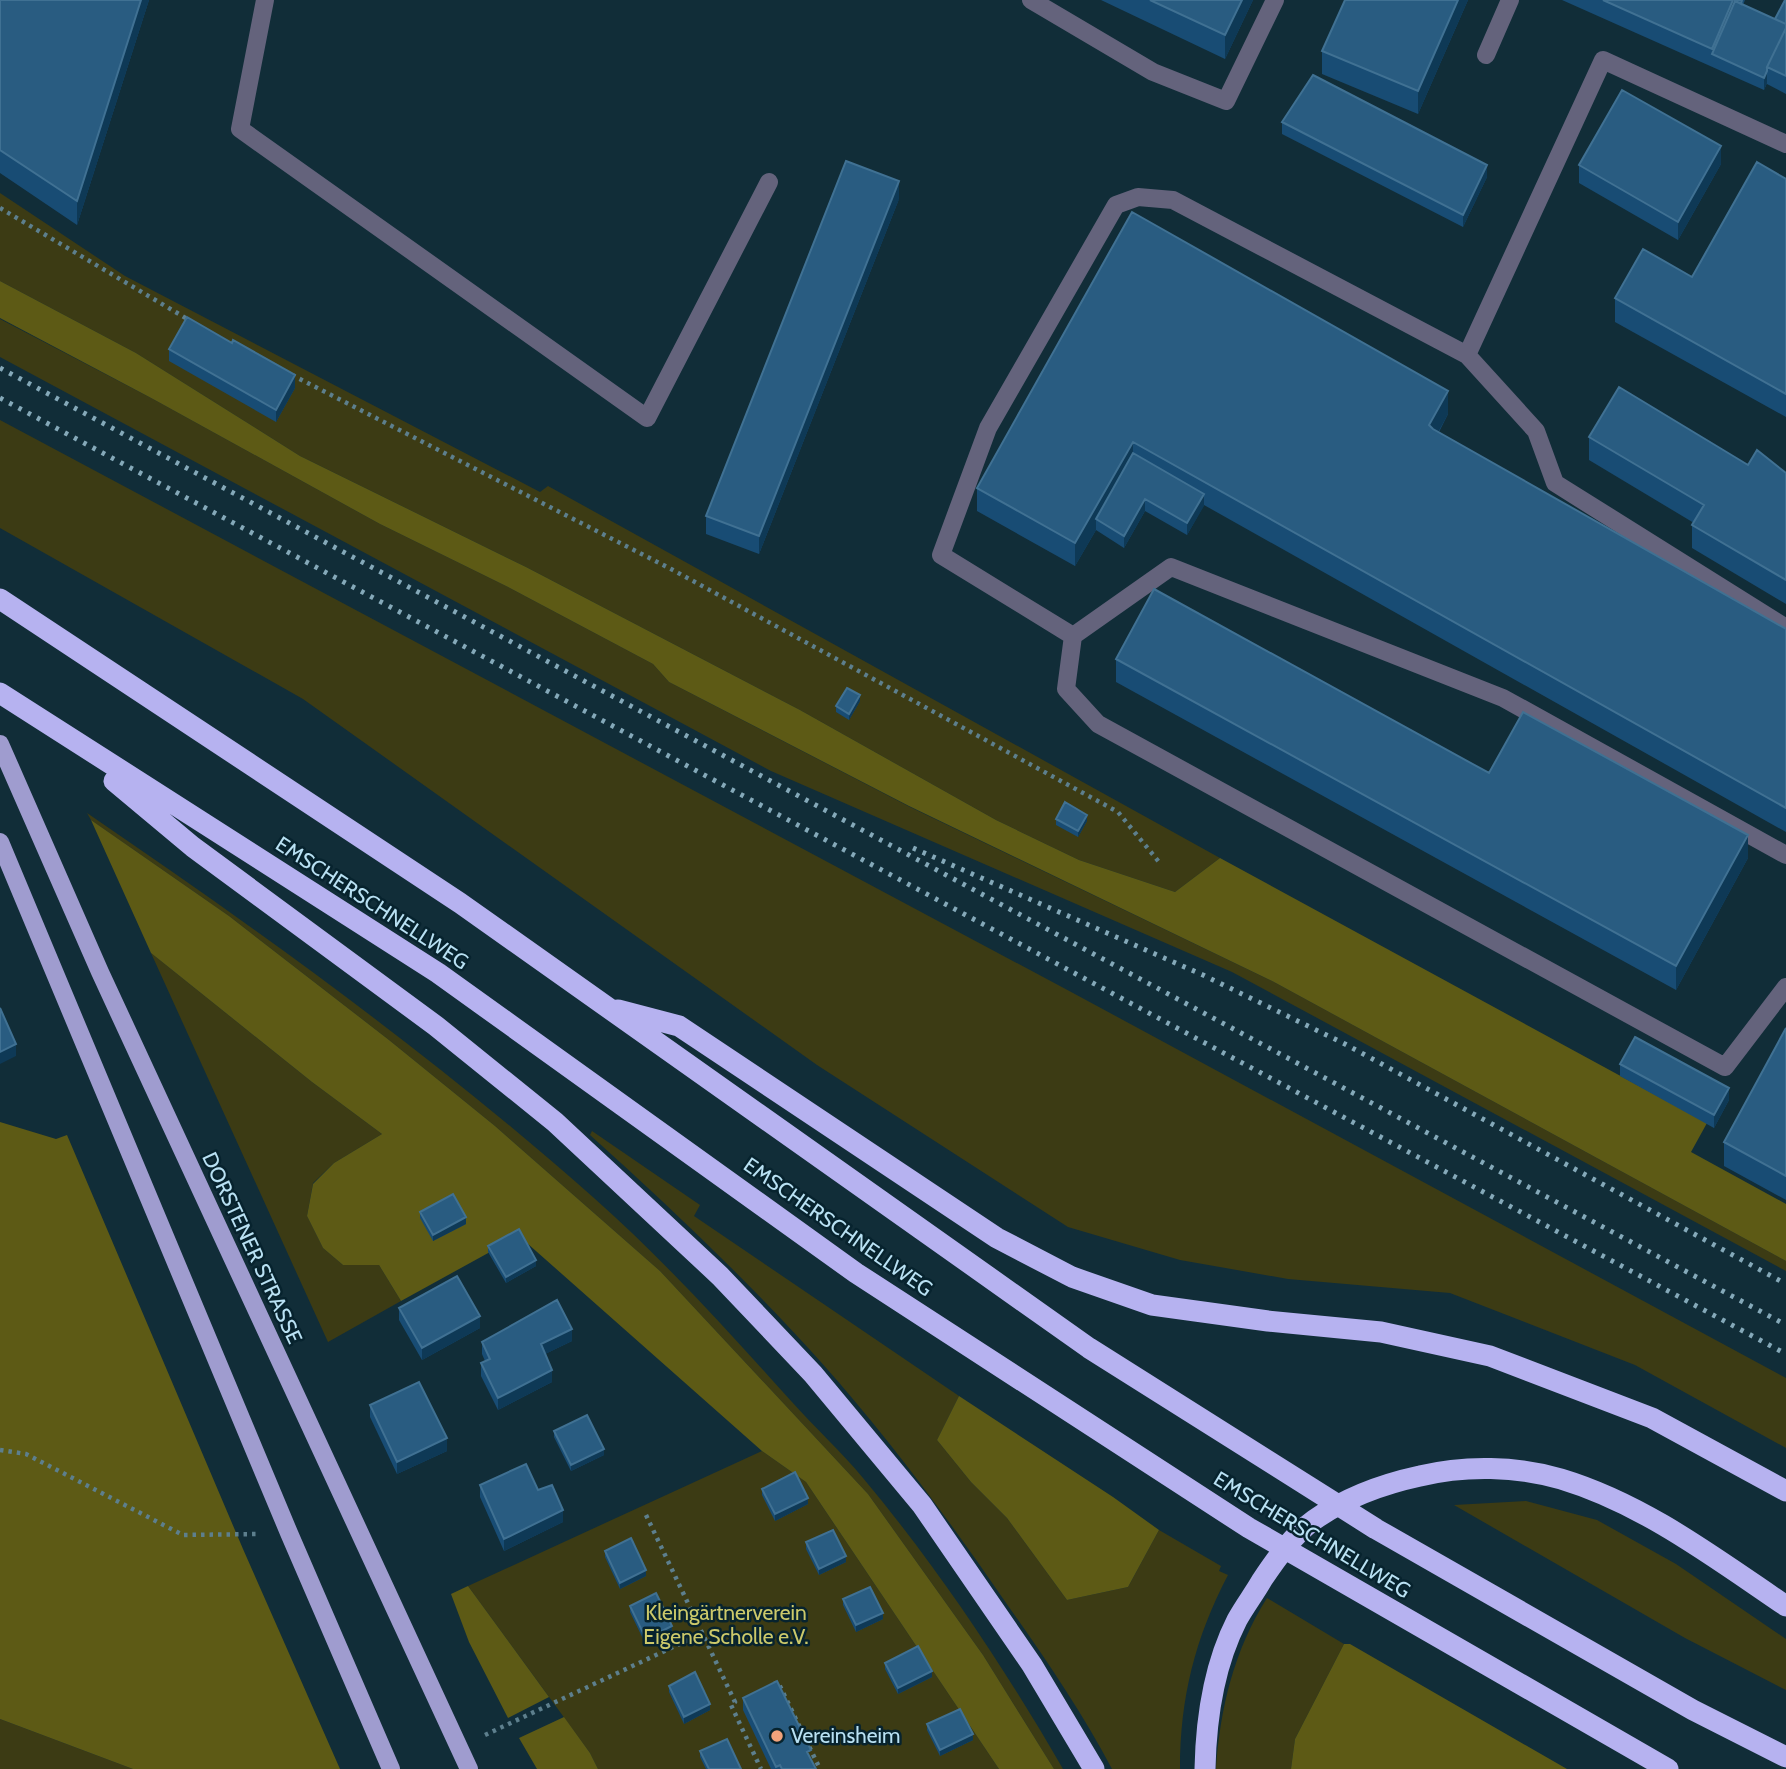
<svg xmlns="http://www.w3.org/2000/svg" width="1786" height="1769" viewBox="0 0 1786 1769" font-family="Cabin,sans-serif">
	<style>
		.green { fill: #3c3b14 }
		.forest { fill: #5d5a15 }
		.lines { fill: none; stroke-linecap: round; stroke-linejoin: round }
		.path { stroke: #5d7f8d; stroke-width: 4.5; stroke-dasharray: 3.5 5; stroke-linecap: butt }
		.service { stroke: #64637c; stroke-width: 18 }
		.primary { stroke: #9f9ccf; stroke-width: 18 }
		.motorway { stroke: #b6b2f0; stroke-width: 21 }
		.rail { stroke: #85a9b9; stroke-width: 5; stroke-dasharray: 3.5 7; stroke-linecap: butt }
		.wall { fill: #184c74 }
		.shaded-wall { fill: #0e3956 }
		.building { fill: #295c81; stroke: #407193; stroke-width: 2 }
		.poi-dot { fill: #f1a27b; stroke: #07232e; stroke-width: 2.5 }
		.labels { text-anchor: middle; stroke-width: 5; stroke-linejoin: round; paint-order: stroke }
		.street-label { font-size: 21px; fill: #b9e1f3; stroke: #07232e }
		.park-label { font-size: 21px; fill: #ccc96a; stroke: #07232e }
		.poi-label { font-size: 21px; fill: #b9e1f3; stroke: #07232e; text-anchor: start }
	</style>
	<rect width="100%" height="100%" fill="#112d38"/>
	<path class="green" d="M0,193L125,276L540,492L548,486L1220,858L1175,892L1079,860L996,820L800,710L526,567L300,456L136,353L0,281Z
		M0,319L153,399L380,524L506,586L653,664L669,682L910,807L1274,982L1786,1261V1271L1232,972L771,771L0,357Z
		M0,420L1073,993L1786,1378V1448L1635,1365L1450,1293L1288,1279L1180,1260L1068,1227L817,1065L303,699L0,528Z
		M87,813C263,933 435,1057 594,1198C665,1261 729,1332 792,1402C815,1428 841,1451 863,1478C939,1569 1004,1667 1063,1769H1054L983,1655L868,1494L660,1271L495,1126L389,1040L229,916L91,820Z
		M151,953L312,1082L382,1134L334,1163L313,1183L307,1216L323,1248L343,1265H379L401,1301L328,1342Z
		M592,1131L700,1205L694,1216L959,1396L937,1440L971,1482L1007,1518L1067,1600L1128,1587L1159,1530L1221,1566L1219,1571L1228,1575C1195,1638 1180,1698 1180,1769H1112C1081,1710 1042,1654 1004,1600C947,1517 887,1436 820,1361C748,1281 670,1207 590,1135Z
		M762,1451L806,1482L999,1769H598L590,1753L468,1586Z
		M1526,1501L1597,1520L1676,1564L1786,1639V1690L1685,1638L1454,1505Z
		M1267,1598L1344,1644L1295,1739L1291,1769H1216C1220,1709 1234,1650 1267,1598Z
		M0,1719L133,1769H0Z"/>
	<path class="forest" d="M0,281L136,353L300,456L526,567L800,710L996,820L1079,860L1175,892L1220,858L1707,1123L1691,1152L1786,1204V1261L1274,982L909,806L669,682L653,664L506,586L380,524L153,399L0,318Z
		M91,820L229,916L389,1040L495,1126L660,1271L868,1494L983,1655L1054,1769H999L806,1482L762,1451L519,1236L401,1301L379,1265H343L323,1248L307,1216L313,1184L334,1163L382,1134L312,1082L151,953Z
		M0,1122L56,1139L67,1135L243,1549L340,1769H133L0,1719Z
		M959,1396L1113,1497L1159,1530L1128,1587L1067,1600L1007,1518L971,1482L937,1440Z
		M468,1586L549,1697L508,1718L469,1642L451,1594Z
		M1344,1644H1350L1567,1769H1291L1295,1739Z
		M564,1717L590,1753L598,1769H537L519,1738Z"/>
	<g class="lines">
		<path class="path" d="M0,208L189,320
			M292,375L671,569L1118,812L1159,862
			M0,1450L26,1454L183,1535L259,1534
			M646,1515L735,1702L731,1705L761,1769
			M774,1684L778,1682L820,1769
			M485,1735L703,1633"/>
		<path class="service" d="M265,0L240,129L647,418L769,182
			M1031,0L1153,72L1226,101L1275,0
			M1486,55L1510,0
			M1467,355L1603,60L1786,144
			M1786,628L1555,483L1536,431L1467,355L1173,200L1138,197L1116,205L988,428L941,555L1073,636L1066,689L1098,724L1725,1067L1786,987
			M1073,636L1171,567L1503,698L1786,855"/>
		<path class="primary" d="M0,744L100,972L469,1769
			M0,842L289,1533L391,1769"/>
		<path class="motorway" d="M0,599L460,903L1089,1348L1376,1529L1693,1710L1786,1757
			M0,693L438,973L856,1273L1249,1528L1668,1769
			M114,781L193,847L436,1026L555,1122L720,1276L813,1374L922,1505L1032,1665L1094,1769
			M618,1010L679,1026L997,1238L1072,1277L1152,1305L1268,1321L1381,1332L1490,1356L1652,1418L1786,1491
			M1205,1769C1206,1720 1214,1665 1237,1620C1244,1607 1254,1594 1262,1580C1276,1559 1293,1535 1314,1520C1345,1498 1383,1484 1420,1476C1465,1465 1517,1466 1561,1479C1644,1504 1715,1558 1786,1606"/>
		<path class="rail" d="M0,368L1786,1325
			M0,398L1786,1354
			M913,848L1203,975L1345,1044L1786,1284"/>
	</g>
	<path class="wall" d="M0,0H149L77,225L0,173Z
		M1101,0H1253L1225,59Z
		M1345,0H1468L1418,114L1322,74V51Z
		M1562,0H1745L1743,5L1775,19L1786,0V94L1767,84V83L1764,90Z
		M1282,122L1487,177L1463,227L1282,134Z
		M1721,164L1678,240L1579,183V165Z
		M1786,179V417L1615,322V298L1692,277Z
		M899,199L759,554L706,534V516Z
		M1132,212L1448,414L1439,432L1786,629V832L1204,505L1187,535L1145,511L1124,548L1096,530L1075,566L977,511V488Z
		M232,343L295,388L276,422L169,361V349Z
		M1589,437L1748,465L1786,473V604L1692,548V525L1694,523L1589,460Z
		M1116,659L1489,773L1748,858L1676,990L1116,682Z
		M860,701L849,720L836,712V706Z
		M1056,819L1087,821L1078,837L1056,825Z
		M1786,1028V1200L1724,1166V1142Z
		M1620,1064L1729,1100L1714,1128L1620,1076Z
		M420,1212L466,1224L433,1241L420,1218Z
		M488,1246L536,1266L506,1283L488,1252Z
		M399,1308L480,1328L422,1360L399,1320Z
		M572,1341L545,1354L552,1382L498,1410L481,1376V1363L485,1361L482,1354V1342Z
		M370,1405L447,1451L397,1474L370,1417Z
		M554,1431L604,1455L571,1471L554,1437Z
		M480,1485L538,1490L563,1522L504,1551L480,1497Z
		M762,1489L808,1504L775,1521L762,1495Z
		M806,1542L846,1562L819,1575L806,1549Z
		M605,1551L646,1576L620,1589L605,1557Z
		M843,1599L883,1619L856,1632L843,1605Z
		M630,1606L672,1632L646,1645L630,1612Z
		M885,1663L932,1677L898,1694L885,1669Z
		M669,1686L710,1710L684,1724L669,1692Z
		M743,1698L811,1758L816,1769H771L743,1710Z
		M927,1724L973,1740L940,1756L927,1730Z
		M700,1751L741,1769H706L700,1757Z"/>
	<path class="shaded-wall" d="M141,0H149L77,225V201Z
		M1242,0H1253L1225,59V35Z
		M1458,0H1468L1418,114V91Z
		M1733,0H1735L1712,54V49Z
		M1767,71V83L1764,90V78Z
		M1721,146V164L1678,240V222Z
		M1487,165V177L1463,227V215Z
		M899,181V199L759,554V536Z
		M295,375V388L276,422V410Z
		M1448,391V414L1429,449V425Z
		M1133,442V465L1096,519V530L1075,566V543Z
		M1204,494V506L1187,535V523Z
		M1145,499V511L1124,548V536Z
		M860,695V701L849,720V714Z
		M1087,815V821L1078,837V831Z
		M1748,835V858L1676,990V966Z
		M16,1044V1056L0,1064V1052Z
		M1729,1088V1100L1714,1128V1115Z
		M466,1217V1224L433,1241V1235Z
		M536,1260V1266L506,1283V1277Z
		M480,1316V1328L422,1360V1348Z
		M572,1329V1341L541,1356V1344Z
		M552,1370V1382L498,1410V1398Z
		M447,1438V1451L397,1474V1462Z
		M604,1449V1455L571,1471V1465Z
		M808,1498V1504L775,1521V1514Z
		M563,1510V1522L504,1551V1539Z
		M846,1556V1562L819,1575V1569Z
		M646,1570V1576L620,1589V1583Z
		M883,1613V1619L856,1632V1625Z
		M672,1626V1632L646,1645V1639Z
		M932,1671V1677L898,1694V1688Z
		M710,1704V1710L684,1724V1717Z
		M973,1734V1740L940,1756V1750Z"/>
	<path class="building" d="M0,0H141L77,201L0,150Z
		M1150,0H1242L1225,35Z
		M1345,0H1458L1418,91L1322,51Z
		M1603,0H1733L1712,49Z
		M1735,0H1742L1741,4L1735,1Z
		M1785,0H1786V24L1775,19Z
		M1735,1L1786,24V28L1767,67V71L1764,78L1712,54Z
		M1786,28V76L1767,67Z
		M1313,75L1487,165L1463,215L1282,122Z
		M1622,90L1721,146L1678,222L1579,165Z
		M846,161L899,181L759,536L706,516Z
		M1757,162L1786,179V394L1615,298L1643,249L1692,277Z
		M1132,212L1448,391L1429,425L1433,429L1786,629V808L1133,442L1075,543L977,488Z
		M187,317L232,343L233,340L295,375L276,410L169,349Z
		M1619,387L1748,465L1757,450L1786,473V580L1692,525L1704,505L1589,437Z
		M1133,453L1204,494L1187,523L1145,499L1124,536L1096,519Z
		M1154,589L1489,773L1523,712L1748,835L1676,966L1116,659Z
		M847,688L860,695L849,714L836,706Z
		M1065,802L1087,815L1078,831L1056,819Z
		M0,1008L16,1044L0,1052Z
		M1786,1028V1176L1724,1142Z
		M1635,1037L1729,1088L1714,1115L1620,1064Z
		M453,1194L466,1217L433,1235L420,1212Z
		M519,1229L536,1260L506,1277L488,1246Z
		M457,1276L480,1316L422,1348L399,1308Z
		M557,1300L572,1329L541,1344L552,1370L498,1398L481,1363L490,1359L482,1342Z
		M419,1382L447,1438L397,1462L370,1405Z
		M587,1415L604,1449L571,1465L554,1431Z
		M526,1464L538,1490L552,1485L563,1510L504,1539L480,1485Z
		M795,1472L808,1498L775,1514L762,1489Z
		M833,1530L846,1556L819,1569L806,1542Z
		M631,1538L646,1570L620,1583L605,1551Z
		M870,1587L883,1613L856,1625L843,1599Z
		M656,1593L672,1626L646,1639L630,1606Z
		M918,1646L932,1671L898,1688L885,1663Z
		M695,1672L710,1704L684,1717L669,1686Z
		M777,1681L811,1750L807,1752L816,1769H782L780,1765L776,1767L743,1698Z
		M960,1709L973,1734L940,1750L927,1724Z
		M727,1739L741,1769H709L700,1751Z"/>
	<circle class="poi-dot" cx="777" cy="1736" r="7"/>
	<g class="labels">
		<g class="street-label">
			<text transform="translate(372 903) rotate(33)" y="7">EMSCHERSCHNELLWEG</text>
			<text transform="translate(838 1227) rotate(35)" y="7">EMSCHERSCHNELLWEG</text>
			<text transform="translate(252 1248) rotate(65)" y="7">DORSTENER STRASSE</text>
			<text transform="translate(1312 1535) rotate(31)" y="7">EMSCHERSCHNELLWEG</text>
		</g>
		<g class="park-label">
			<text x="726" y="1620">Kleingärtnerverein<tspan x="726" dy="24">Eigene Scholle e.V.</tspan></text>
		</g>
		<g class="poi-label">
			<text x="791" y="1743">Vereinsheim</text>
		</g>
	</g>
</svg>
